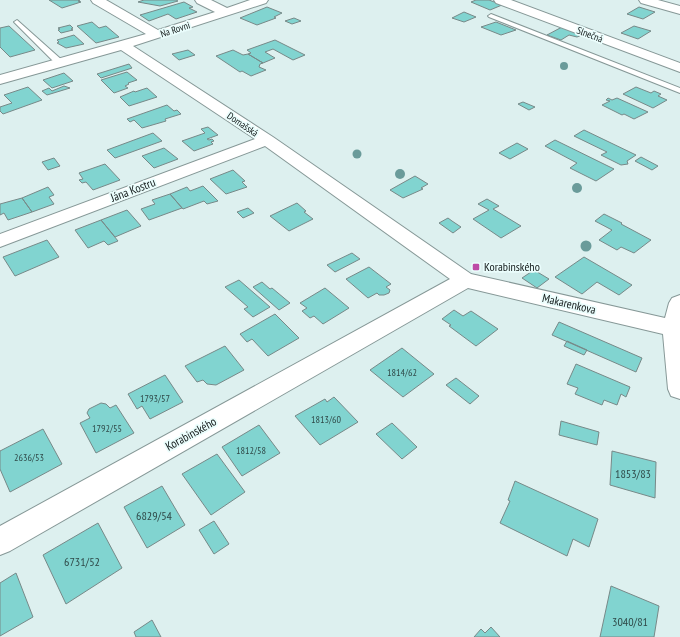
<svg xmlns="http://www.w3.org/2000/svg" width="680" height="637" viewBox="0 0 680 637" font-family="'PT Sans Narrow',sans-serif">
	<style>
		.building { fill: #81d4d0; stroke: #778988 }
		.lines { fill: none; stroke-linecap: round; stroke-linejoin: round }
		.service-casing { stroke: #869897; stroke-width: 2 }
		.minor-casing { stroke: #869897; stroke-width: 2 }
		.service { fill: #fff; fill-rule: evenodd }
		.minor { fill: #fff; fill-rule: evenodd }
		.tree { fill: #6a9b9a }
		.poi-dot { fill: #bd4ba6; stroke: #eafdfc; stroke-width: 1.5 }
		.labels { text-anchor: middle; stroke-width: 3.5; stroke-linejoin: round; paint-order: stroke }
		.far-street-label { font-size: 10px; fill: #141b1b; stroke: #eafdfc }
		.number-label { font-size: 10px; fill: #2f4948 }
		.street-label { font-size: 12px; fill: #141b1b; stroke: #eafdfc }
		.poi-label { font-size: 12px; fill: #141b1b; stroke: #eafdfc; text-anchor: start }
		.near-number-label { font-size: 12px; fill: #2f4948 }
	</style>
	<rect width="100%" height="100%" fill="#ddf0ef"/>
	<path class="building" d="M49,0H80L78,1L81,2L62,8Z
		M144,0H176L178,1L160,6L138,2Z
		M476,0H489L502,5L490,10L471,2Z
		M184,2L193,7L189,8L197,12L176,19L168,14L149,21L140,15Z
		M267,7L282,13L274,17L276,18L257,25L240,18Z
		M639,7L655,12L643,19L627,14Z
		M464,12L476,17L464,22L452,18Z
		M294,18L301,21L292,24L285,21Z
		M92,22L99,28L106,26L119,37L96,43L77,26Z
		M496,22L516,30L501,35L481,27Z
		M70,25L73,28L71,29L73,30L61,33L58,30L60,29L58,28Z
		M9,26L35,50L10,57L0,47V28Z
		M634,26L651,31L638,39L621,33Z
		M562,27L582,35L577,37L569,35L561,40L547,35Z
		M74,35L84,44L66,48L57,43L59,42L57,40Z
		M275,40L305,55L293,60L273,49L265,52L275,58L263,63L248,54L251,53L247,50Z
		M188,50L195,55L179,60L172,54Z
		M233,50L243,55L248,54L263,63L260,64L259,67L266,70L251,76L242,71L240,72L216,56Z
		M129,64L132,68L101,78L97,74Z
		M127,72L137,80L128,83L129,84L125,86L128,88L114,93L101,80Z
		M64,73L73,81L52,88L43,80Z
		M64,86L70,88L47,95L42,91L49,88L52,91Z
		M28,87L42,100L3,114L0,111V107L12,103L4,95Z
		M636,87L651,93L654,91L661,94L658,96L667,100L653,108L623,94Z
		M147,88L157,97L129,106L120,97L134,91L135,92Z
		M608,98L612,100L617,98L648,112L634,119L624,114L622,115L602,105L610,101L606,100Z
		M523,102L535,107L529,110L518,104Z
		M167,105L174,111L177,110L181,114L165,119L166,121L142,128L134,120L130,122L127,119Z
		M208,127L218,135L207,139L209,140L212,139L214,141L211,142L213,144L194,151L182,141L205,133L201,129Z
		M584,130L636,155L627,161L628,164L621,165L601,155L607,152L574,136Z
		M153,133L162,141L115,158L107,150Z
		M555,140L614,169L596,181L570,168L577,163L545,146Z
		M517,143L528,149L510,159L499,153Z
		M164,148L178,159L154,168L142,156Z
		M641,157L658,166L652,170L635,161Z
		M54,158L60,166L48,170L42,162Z
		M105,164L120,180L93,190L86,182L82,183L79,180L83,179L79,173Z
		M233,170L245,181L242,182L247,187L226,194L210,179Z
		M415,176L428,184L421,188L423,189L403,198L390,190Z
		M203,186L218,201L207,204L204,201L183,209L170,194L187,187L190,191Z
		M48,187L54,195L49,197L54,204L32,212L22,198Z
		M170,194L182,208L149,220L141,209L155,204L152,200Z
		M22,198L32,212L8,220L4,213L0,215V204Z
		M487,199L499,206L493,209L521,226L501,238L473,219L489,210L478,204Z
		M297,203L306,211L304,212L313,219L289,231L270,216Z
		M248,208L254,213L243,218L237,212Z
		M127,210L141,226L115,237L101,220Z
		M604,214L622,223L621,224L651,240L634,253L621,247L617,250L599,240L612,230L595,221Z
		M448,218L452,221L461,227L453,233L439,223Z
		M101,220L118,241L108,245L104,241L88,248L75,230Z
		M47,240L59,257L15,276L3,257Z
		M352,253L360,259L335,272L327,265Z
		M584,257L632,285L619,295L597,282L582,294L555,277Z
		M369,267L391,284L386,287L390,290L389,293L384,295H379L377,293L368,298L346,279Z
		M534,270L549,279L537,288L522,278Z
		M239,280L270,307L253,317L244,309L248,307L225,287Z
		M262,282L270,289L272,288L290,303L279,310L253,287Z
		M325,288L349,308L323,324L314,316L310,318L302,311L307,308L300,303Z
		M454,310L463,316L471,311L498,329L476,346L449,326L451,325L442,319Z
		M275,314L299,338L268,356L252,339L247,342L240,334Z
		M559,322L642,358L636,372L552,335Z
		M567,341L587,350L584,355L564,346Z
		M225,346L244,370L216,385L207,384L203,380L197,382L185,366Z
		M402,348L434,374L403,397L370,370Z
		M576,364L630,387L626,397L621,394L617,405L604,400L602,405L575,394L578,388L567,384Z
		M165,375L183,402L150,419L142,406L137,409L128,394Z
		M456,378L479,396L470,404L446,385Z
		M334,397L358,422L320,445L295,416L325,399L327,402Z
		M101,403L106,404L110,408L116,405L134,433L96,453L80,423L90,418L87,413L89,409Z
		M561,421L599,432L597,445L559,435Z
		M392,423L417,447L402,459L376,434Z
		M259,425L280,453L242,476L222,447Z
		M43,429L62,464L10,492L0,469V451Z
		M612,451L656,462L655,498L610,485Z
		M217,454L245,492L211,515L182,474Z
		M515,481L598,519L589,547L573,539L567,556L500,523L510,501L508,500Z
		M162,486L185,525L147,548L124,507Z
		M214,521L229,544L214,554L199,530Z
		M98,523L122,568L66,604L43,555Z
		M16,573L33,617L0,636V583Z
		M611,586L659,606L654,637H600Z
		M152,620L161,637H136L134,632Z
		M491,627L500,637H474L481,629L485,633Z"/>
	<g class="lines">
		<defs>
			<path id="service" d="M491,14L680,88V93L489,17L488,16Z
				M17,20L63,61V65H57L14,22Z"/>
			<path id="minor" d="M91,0H106L158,30L215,12L197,3L195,0H211L227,8L250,0H268L266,3L133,46L273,137L471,274L665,318L669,303L672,298L680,295V399L671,396L668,389L663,334L468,288L10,551L0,555V526L450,279L265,146L0,247V234L255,139L121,50L0,84V75L146,34L93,3Z
				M494,0H511L680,63V72L496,3Z
				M639,0H658L680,6V14L641,3Z"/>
		</defs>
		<use href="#service" class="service-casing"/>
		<use href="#minor" class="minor-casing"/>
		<use href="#service" class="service"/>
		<use href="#minor" class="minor"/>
	</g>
	<g class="tree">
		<circle cx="564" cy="66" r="4"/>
		<circle cx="357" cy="154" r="4.5"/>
		<circle cx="400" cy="174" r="5"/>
		<circle cx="577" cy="188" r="5"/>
		<circle cx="586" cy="246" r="5.5"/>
	</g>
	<rect class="poi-dot" x="472" y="263" width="8" height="8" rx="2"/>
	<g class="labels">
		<g class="far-street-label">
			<text transform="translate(175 29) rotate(-18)" y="4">Na Rovni</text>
			<text transform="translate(590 34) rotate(21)" y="4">Slnečná</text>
			<text transform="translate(243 124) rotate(34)" y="4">Domašská</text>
		</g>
		<g class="number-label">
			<text x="402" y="376">1814/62</text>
			<text x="155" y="402">1793/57</text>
			<text x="326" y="423">1813/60</text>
			<text x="107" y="432">1792/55</text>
			<text x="251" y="454">1812/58</text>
			<text x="29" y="461">2636/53</text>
		</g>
		<g class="street-label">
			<text transform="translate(133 190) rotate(-21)" y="4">Jána Kostru</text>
			<text transform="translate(569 304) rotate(13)" y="4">Makarenkova</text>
			<text transform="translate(191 434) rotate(-29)" y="4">Korabinského</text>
		</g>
		<g class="poi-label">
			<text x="484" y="271">Korabinského</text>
		</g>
		<g class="near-number-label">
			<text x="633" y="478">1853/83</text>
			<text x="154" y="520">6829/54</text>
			<text x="82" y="566">6731/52</text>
			<text x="630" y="626">3040/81</text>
		</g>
	</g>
</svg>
